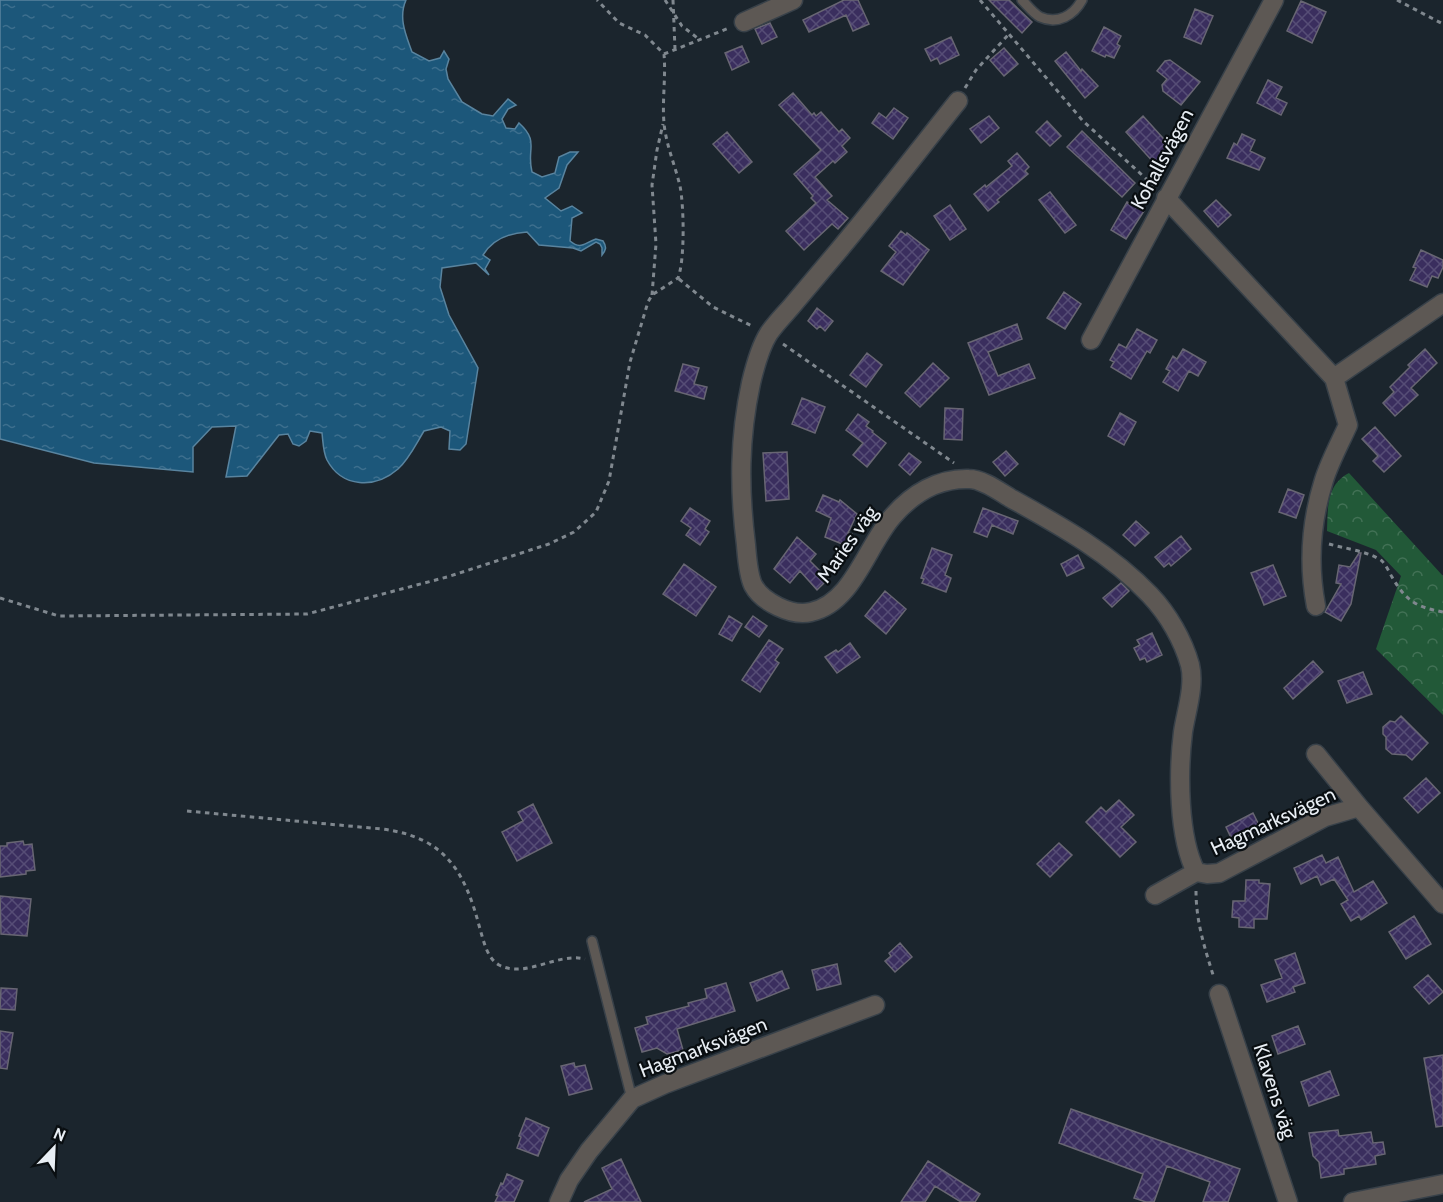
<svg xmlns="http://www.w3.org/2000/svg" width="1443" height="1202" viewBox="0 0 1443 1202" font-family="Cabin,sans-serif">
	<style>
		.forest { fill: url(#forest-crowns) }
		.water { fill: url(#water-ripples); stroke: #59849f; stroke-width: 1.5 }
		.building { fill: url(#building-cross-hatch); stroke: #686673; stroke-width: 1.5 }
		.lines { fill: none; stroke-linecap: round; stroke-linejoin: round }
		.lane-casing { stroke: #384149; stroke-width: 12 }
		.street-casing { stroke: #384149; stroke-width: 21 }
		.path { stroke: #80888f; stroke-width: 3; stroke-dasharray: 4.5 4.5; stroke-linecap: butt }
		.lane { stroke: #5d5854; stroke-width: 9 }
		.street { stroke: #5d5854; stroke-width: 18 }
		.labels { text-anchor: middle; stroke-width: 4.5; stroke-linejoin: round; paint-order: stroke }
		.street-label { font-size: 20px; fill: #e8eef4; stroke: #090e11 }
	</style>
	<defs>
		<pattern id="forest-crowns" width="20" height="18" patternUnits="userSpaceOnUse" patternTransform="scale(1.5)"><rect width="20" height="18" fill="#225938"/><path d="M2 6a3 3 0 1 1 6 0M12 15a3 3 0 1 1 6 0" fill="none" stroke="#427155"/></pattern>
		<pattern id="water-ripples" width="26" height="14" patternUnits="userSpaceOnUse" patternTransform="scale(1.5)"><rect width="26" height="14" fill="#1c577a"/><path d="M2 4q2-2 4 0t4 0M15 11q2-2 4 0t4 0" fill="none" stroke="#3d6f8e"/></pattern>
		<pattern id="building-cross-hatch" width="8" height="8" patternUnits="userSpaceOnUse" patternTransform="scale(1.5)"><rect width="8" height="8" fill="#3a2e5e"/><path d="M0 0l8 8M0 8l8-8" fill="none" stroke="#564d76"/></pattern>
	</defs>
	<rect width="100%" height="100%" fill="#1b252d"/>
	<path class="forest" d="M1349,473L1443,576V715L1376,649L1401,576L1376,550L1327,531C1328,508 1326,485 1349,473Z"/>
	<path class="water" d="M0,0H406C398,18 406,35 412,52L429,61L440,58L444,51L449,59L446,69L448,79L462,102L482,114L493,116L508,99L516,105L508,109L502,119L506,128L515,129L519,123C540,142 526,149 532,172L542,177L555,173L559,157L570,152H578L567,165L559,188L545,198L561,211L572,206L582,213L572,218L570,241C581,250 584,243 596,239L603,241C607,247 606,250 602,255V248L600,244L596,242L581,251L573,248L539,245L527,232C509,233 493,239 483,255L490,260L485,269L489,275L476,263L442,268L440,287L449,315L478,368L466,444L460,450L449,449L450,431L441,427L424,431C416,444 409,459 398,469C375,489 342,488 327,460C323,452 323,441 322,433L310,431L306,441L299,446L293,444L288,434L279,435L247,476L226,477L236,426L212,427L193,447V472L94,463L0,439Z"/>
	<path class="building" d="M844,0H858L869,24L853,31L846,15L809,32L803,20Z
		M989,0H1009L1032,22L1022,33Z
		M1301,1L1326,12L1312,43L1287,31Z
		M1195,9L1213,16L1201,44L1184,37Z
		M770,23L777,37L762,44L755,29Z
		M1104,27L1121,36L1117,44L1120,46L1114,58L1106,55L1105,57L1092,51Z
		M951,37L959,55L940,64L937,58L931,61L925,49Z
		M742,46L749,62L732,70L725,53Z
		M1004,48L1018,64L1004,76L990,60Z
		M1066,52L1081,71L1082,69L1098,86L1085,98L1055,61Z
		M1170,60L1200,82L1181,105L1163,91L1162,85L1167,79L1157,71L1165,61Z
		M1268,80L1282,87L1276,98L1287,103L1281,115L1257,103Z
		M793,93L812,115L814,113L816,116L821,112L839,132L842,129L850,138L842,146L847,152L835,163L833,161L815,177L832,196L827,200L848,218L838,229L832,224L804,250L786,231L816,203L811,198L813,196L794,174L821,150L779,105Z
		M894,108L908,118L893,139L872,123L879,113L886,118Z
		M989,116L999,128L981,143L970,129Z
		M1143,116L1172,148L1155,164L1126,132Z
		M1047,121L1061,136L1050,146L1036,132Z
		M1082,131L1135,183L1122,197L1067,147Z
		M727,132L752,162L739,173L713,144Z
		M1242,134L1255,140L1250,151L1265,158L1259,170L1227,158L1234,143L1237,145Z
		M1017,153L1029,167L1025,171L1028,174L997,200L999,202L988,211L974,194L985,185L986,187L1012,166L1008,161Z
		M1050,192L1076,225L1065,233L1039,200Z
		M1216,200L1231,215L1218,227L1204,211Z
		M1127,202L1144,211L1126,239L1111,230Z
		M950,205L966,229L950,240L934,216Z
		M901,231L906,235L907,233L929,250L903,285L881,271L896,252L889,246Z
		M1421,250L1443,260V267L1438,278L1432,276L1427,287L1410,280L1416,268L1413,267Z
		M1064,292L1081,304L1065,329L1047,318Z
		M817,308L833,321L825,331L820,326L817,329L808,321Z
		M1017,324L1022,339L988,352L998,376L1029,364L1035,378L989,395L968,343Z
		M1137,329L1157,340L1150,353L1147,351L1131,379L1111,367L1114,362L1110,360L1119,344L1126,348Z
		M1183,349L1206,362L1198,376L1189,371L1178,391L1163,382L1170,371L1166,369L1173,356L1177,359Z
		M1425,349L1437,363L1411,388L1418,395L1395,416L1383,403L1394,392L1390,387L1410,367L1408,365Z
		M867,353L882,365L866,387L850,375Z
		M933,363L949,378L920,407L905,393Z
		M683,364L699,368L694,384L707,387L704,399L675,391Z
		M802,398L825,407L815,433L792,424Z
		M945,408L963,409L962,440L944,439Z
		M1120,413L1136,422L1124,445L1108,436Z
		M858,414L869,422L866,426L873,431L872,432L886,443L867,467L853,455L863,443L846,430Z
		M1375,427L1401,456L1384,472L1373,461L1378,456L1362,439Z
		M1006,451L1018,464L1005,476L993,462Z
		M787,452L789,499L766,501L763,453Z
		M909,453L921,462L910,475L899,465Z
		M1288,489L1304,495L1296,518L1279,512Z
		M823,495L839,502L840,500L857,514L848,533L852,534L847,546L825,537L831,518L816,511Z
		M690,508L710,521L705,529L709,532L700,545L686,535L691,528L681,521Z
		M983,508L1018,521L1013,534L992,525L987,537L974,532Z
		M1136,521L1149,533L1135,546L1123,535Z
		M1181,536L1191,549L1171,566L1169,563L1164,567L1155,557Z
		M797,537L816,554L810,561L828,579L817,590L800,571L790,583L774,569Z
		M932,548L952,555L945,575L951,578L946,592L922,583L924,579L921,578Z
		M1359,553H1361L1351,604L1341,621L1325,612L1341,584L1336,583L1339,565L1350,567Z
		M1078,555L1084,568L1067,576L1061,564Z
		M684,564L716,587L696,616L663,594Z
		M1273,565L1286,596L1264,605L1251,573Z
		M1121,583L1129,591L1112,607L1103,598Z
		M885,591L906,609L886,634L865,616Z
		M729,616L742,624L732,641L719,634Z
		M753,616L767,626L759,637L745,627Z
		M1152,633L1162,655L1147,662L1145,658L1140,660L1134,648L1140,645L1137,640Z
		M769,640L783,649L775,660L779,663L760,692L742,680Z
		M850,643L860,657L837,673L825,657L836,650L838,652Z
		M1313,661L1323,672L1293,699L1284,688Z
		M1363,672L1372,694L1347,703L1338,681Z
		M1401,716L1428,743L1412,760L1406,755L1392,754L1386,749V737L1383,734V727L1390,721L1395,722Z
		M1426,778L1440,793L1418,813L1404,798Z
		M1119,800L1134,815L1121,827L1136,842L1120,857L1086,822L1101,807L1106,812Z
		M533,804L552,843L517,861L502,832L523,821L518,812Z
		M1253,813L1261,829L1234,844L1226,827Z
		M23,841L24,845L32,844L35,870L26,871V874L0,877V846H7V843Z
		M1059,843L1072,855L1050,877L1037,864Z
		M1322,855L1326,863L1338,857L1354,892L1373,881L1387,903L1361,920L1359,916L1351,921L1341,904L1348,900L1334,879L1321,885L1317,876L1301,884L1294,868Z
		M1246,880H1259V883L1270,884L1267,919H1254V928L1239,927V918L1232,917L1233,901H1245Z
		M0,896L31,899L27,936L1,934Z
		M1414,916L1431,944L1406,959L1389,932Z
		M900,943L912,957L895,972L885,961L891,956L889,953Z
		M1295,953L1305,983L1293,987L1295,992L1267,1002L1261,985L1282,978L1275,960Z
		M837,964L841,984L817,990L812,970Z
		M782,971L789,988L757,1001L750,983Z
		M1428,975L1443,992L1429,1004L1414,987Z
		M726,983L735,1011L677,1029L683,1050L667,1054L657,1048L642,1052L635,1028L648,1024L646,1017L689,1006L688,1003L707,998L705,989Z
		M1,988L17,989L15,1010L0,1009Z
		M1298,1026L1305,1044L1278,1054L1272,1036Z
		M0,1031L13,1033L7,1069L0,1068Z
		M1443,1055V1126L1436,1127L1424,1058Z
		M574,1063L575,1067L585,1065L592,1089L569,1095L561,1066Z
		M1330,1071L1339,1095L1309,1106L1301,1082Z
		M1071,1109L1240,1169L1228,1202H1203L1210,1182L1167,1166L1154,1202H1146L1134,1198L1143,1174L1059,1143Z
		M526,1118L549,1128L538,1156L517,1148L521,1137L519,1136Z
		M1338,1130L1339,1136L1371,1132L1373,1143L1383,1142L1385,1154L1375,1156L1376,1164L1344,1169V1174L1321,1178L1319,1162L1313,1156L1309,1133Z
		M621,1159L641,1202H584L612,1189L602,1168Z
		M928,1161L980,1194L975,1202H961L935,1186L925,1202H901Z
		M507,1174L523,1181L514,1202H495L498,1196L496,1195L501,1183L503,1184Z"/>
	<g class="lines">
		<defs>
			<path id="lane" d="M1022,0C1027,5 1034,14 1040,17C1058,25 1074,15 1082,0
				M592,941L632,1099"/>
			<path id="street" d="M744,22L793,0
				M958,101C918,151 880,201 839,250C823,269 807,288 791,307C784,315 776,323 769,333C760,347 755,366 751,383C739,438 739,489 746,545C747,557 748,574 753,585C762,602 792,617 811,612C853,603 867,545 893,516C912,494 938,478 969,479C983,479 1000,492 1012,499C1061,526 1111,554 1150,595C1168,614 1183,640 1190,665C1195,686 1186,712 1183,732C1178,772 1178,837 1196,872
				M1166,198L1334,378
				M1091,340L1274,0
				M1316,606C1308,564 1311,521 1324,480C1330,461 1340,443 1348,425L1334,378L1443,303
				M1316,754L1359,807
				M1155,895L1196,872L1207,874L1219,873L1325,817L1359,807L1443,904
				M1219,994L1288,1202
				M559,1202L569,1180L589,1151L632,1099L665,1084L875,1005
				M1353,1202L1443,1184"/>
		</defs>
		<use href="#lane" class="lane-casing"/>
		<use href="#street" class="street-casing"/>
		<path class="path" d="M665,0L682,26L700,40
			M673,0L675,49
			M980,0L1083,121L1154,186
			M1397,0L1443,24
			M664,54L729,28
			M965,88L976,70L1009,34
			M679,279L713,307L754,327
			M652,295L656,244L652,185L657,150L663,124
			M783,344L954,463
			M1329,544C1343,548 1371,552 1382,561C1386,565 1389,572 1392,577C1406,601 1416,607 1443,612
			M0,598L59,616L307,614L447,577L549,544L574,532L596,512L609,481L630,362L648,302L652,295L678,278C685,260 684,206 680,186C675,165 666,145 664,123C662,101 666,77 664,54L645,35L619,23L597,0
			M187,811L382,829C445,837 465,871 480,929C484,942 487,958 499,965C526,979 557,952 585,959
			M1196,891C1196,922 1205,949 1214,978"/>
		<use href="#lane" class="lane"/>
		<use href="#street" class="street"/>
	</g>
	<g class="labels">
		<g class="street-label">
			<text transform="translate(1162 159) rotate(-62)" y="7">Kohallsvägen</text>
			<text transform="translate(847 544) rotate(-55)" y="7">Maries väg</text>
			<text transform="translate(1273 821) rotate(-25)" y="7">Hagmarksvägen</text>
			<text transform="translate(703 1047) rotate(-21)" y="7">Hagmarksvägen</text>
			<text transform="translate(1275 1091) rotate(72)" y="7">Klavens väg</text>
		</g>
	</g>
	<g transform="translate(54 1148) rotate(23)" stroke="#090e11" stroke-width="4.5" paint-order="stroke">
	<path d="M0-4.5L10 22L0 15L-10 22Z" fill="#e8eef4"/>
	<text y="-9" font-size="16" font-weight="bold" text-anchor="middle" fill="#e8eef4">N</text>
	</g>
</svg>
